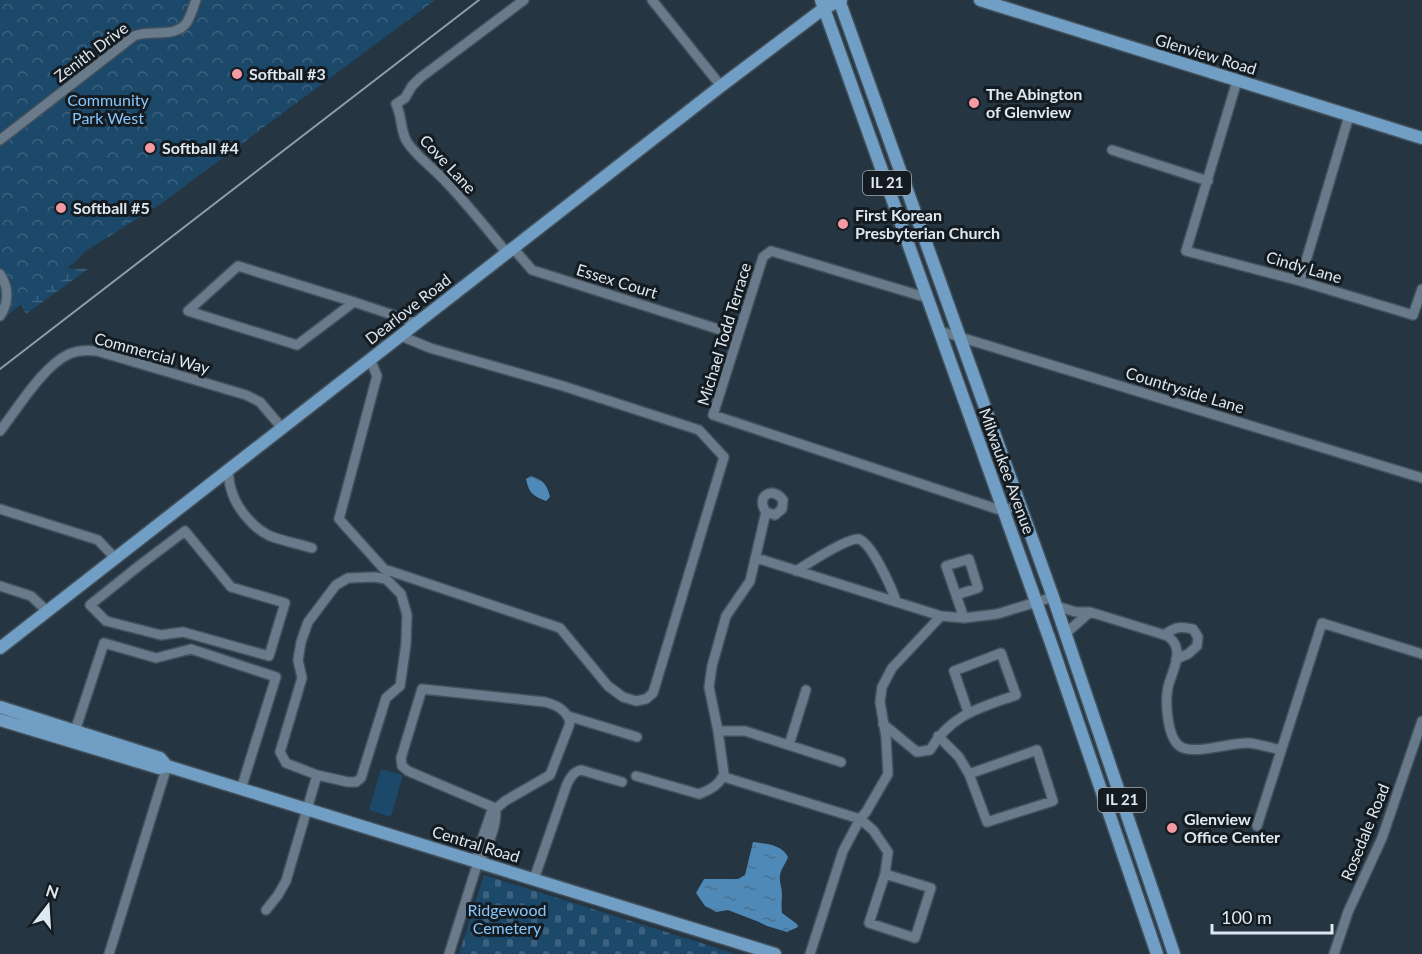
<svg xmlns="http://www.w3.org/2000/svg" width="1422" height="954" viewBox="0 0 1422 954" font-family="Lato,sans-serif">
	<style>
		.grass { fill: #1c4869 }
		.wetland { fill: url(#wetland-marsh) }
		.cemetery { fill: url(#cemetery-stones) }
		.park { fill: url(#park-crowns) }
		.water { fill: url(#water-ripples) }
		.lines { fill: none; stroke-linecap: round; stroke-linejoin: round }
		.minor-casing { stroke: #43515c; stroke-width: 12 }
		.major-casing { stroke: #43515c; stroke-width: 15 }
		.minor { stroke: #697b8b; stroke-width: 9 }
		.major { stroke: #709ec4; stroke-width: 12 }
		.rail { stroke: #909ca7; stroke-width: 2 }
		.poi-dot { fill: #f49aa5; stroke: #141b21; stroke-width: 2 }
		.labels { text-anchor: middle; stroke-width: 6; stroke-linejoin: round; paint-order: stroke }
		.shield { fill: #141b21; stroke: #a1aab3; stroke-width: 1.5 }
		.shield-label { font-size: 15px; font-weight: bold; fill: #dee8f1 }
		.street-label { font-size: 16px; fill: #dee8f1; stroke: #141b21 }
		.poi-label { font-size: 16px; font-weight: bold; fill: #dee8f1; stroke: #141b21; text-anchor: start }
		.park-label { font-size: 16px; fill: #86c5fa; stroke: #141b21 }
	</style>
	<defs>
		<pattern id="wetland-marsh" width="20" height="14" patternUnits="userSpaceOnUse" patternTransform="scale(1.5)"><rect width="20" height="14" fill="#1c4869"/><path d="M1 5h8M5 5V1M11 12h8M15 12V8" fill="none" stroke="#3d627f"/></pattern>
		<pattern id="cemetery-stones" width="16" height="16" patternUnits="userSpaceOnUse" patternTransform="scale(1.5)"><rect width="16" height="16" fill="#1c4869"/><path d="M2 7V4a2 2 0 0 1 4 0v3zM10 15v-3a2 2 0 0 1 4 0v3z" fill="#3d627f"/></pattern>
		<pattern id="park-crowns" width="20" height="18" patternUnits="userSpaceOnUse" patternTransform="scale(1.5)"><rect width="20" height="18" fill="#1c4869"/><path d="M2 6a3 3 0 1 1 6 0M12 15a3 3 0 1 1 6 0" fill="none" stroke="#3d627f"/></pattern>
		<pattern id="water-ripples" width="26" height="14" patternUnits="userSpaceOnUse" patternTransform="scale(1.5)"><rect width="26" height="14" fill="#4f89b8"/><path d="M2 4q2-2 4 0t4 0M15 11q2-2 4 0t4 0" fill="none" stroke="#4b7291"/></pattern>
	</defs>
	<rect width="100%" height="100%" fill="#253542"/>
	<path class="grass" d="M381,769L403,775L391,817L369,810Z"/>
	<path class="wetland" d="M0,227L55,268L88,269L26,314L18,298Z"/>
	<path class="cemetery" d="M484,875L736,954H459Z"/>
	<path class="park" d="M0,0H435L162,203L83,253L76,261L0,321Z"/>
	<path class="water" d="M531,476C543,480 547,484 550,497L546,501C533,496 529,493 526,479Z
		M753,842C767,844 781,844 788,857C786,863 781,869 780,875C779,882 782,887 782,894C782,901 781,906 782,913L797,924L798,927L787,932L767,926L759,922L728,910L716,912L705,906L696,893L704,879H738L745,875Z"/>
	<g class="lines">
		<defs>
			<path id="minor" d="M652,0L721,86
				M1237,81L1186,251L1300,281L1413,315L1422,289
				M0,140L134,36C150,29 176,39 187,22C191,16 193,7 196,0
				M1112,150L1208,181
				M513,248L532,270L721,330
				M507,253C487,229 468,205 447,183C435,169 414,155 406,140C400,128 402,116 396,104L405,98L412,86L420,78L524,0
				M0,274C9,287 9,303 0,316
				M1300,281L1349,116
				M928,298L771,251L763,257L713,415L1003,511L1020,505
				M188,311L238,266L354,302L417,323
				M188,311L297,345L354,302
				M940,331L1422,478
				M370,359L377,376L339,519L384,569L560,628L608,686L623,697L636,701L646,699L653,693L724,457L699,430L563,386L430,348L401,336
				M0,431C18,408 43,366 69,354C78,350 88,350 97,351L246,395L260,402L282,428
				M228,470C229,477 229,483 231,489C236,508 253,528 270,536C283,541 299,544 312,548
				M0,509L98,540L115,558
				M185,531L231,587L285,603L269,656L183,632L161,635L106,621L90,605L140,565Z
				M755,559L763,560L941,616L964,618L997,614L1053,597
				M796,571C807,564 847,538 858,539C871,541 892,589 896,601
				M375,577L386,579L401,594L407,615L406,644L400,686L386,698L361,778L356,782H348L317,775L286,763L280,752L302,678L298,660L301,642L308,622L336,585L348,578Z
				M0,586L31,596L47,611
				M956,595L978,588L969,559L946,566L964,618
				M1056,606L1076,612H1090L1168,636C1171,639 1175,642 1176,647C1180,659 1171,675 1168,687C1165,702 1167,739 1181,747C1196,755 1231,742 1249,743C1259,744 1271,748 1281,750
				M1065,634L1090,612
				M1164,635C1175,627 1179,626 1193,629L1198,637L1197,646L1188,654L1176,659
				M568,716L637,737
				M883,724L917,752L930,750C951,714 980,708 1016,695L1001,653L954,671L968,712
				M75,731L104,643L156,658L191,649L276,677L241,789
				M718,731H745L841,762
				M938,736L959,757L969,774L987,822L1053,801L1037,750L969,774
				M789,745L806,690
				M636,776L699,794C710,790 719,785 724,774L718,731L709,687L712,666L726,616L750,581L766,512C755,497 772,485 783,500L782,509L775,515L766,512
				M724,777L860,819L873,830L888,852L885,874L869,923L915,938L931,888L885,874
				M1257,826L1322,623L1422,654
				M479,861C487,850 499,820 495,808
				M534,879L567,784C571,777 573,772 581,770L622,782
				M266,910L278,895L286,881L317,775
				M109,954L167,766
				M449,954L478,862V851L491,813L505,801L550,775L569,726L570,721C565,709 556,705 545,702L422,689L401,758L402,766L408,771L495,808
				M810,954L843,851L860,819L866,812L888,774L886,737L880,702L882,687L892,668L941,616
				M1334,954L1348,912L1382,838L1422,721"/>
			<path id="major" d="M821,0L1052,646L1157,954
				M839,0L1053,597L1174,954
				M980,0L1422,138
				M0,648L721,86L823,9L841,0
				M0,707L160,758L167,766L775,954
				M0,720L159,768L167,766"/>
		</defs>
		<use href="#minor" class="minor-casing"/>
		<use href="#major" class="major-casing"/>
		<use href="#minor" class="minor"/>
		<use href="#major" class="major"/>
		<path class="rail" d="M0,369L479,0"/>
	</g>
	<g class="poi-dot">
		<circle cx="237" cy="74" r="6"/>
		<circle cx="974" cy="103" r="6"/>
		<circle cx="150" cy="148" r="6"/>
		<circle cx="61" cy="208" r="6"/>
		<circle cx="843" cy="224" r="6"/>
		<circle cx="1172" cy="828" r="6"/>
	</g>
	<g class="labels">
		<g class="shield">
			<rect x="863" y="171" width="48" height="24" rx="4.5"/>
			<rect x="1098" y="788" width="48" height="24" rx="4.5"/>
		</g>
		<g class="shield-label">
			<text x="887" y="188">IL 21</text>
			<text x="1122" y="805">IL 21</text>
		</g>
		<g class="street-label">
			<text transform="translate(91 52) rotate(-37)" y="6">Zenith Drive</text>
			<text transform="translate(1206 54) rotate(17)" y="6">Glenview Road</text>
			<text transform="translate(448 164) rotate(47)" y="6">Cove Lane</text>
			<text transform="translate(1304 267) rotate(16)" y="6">Cindy Lane</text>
			<text transform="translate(617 281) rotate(17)" y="6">Essex Court</text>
			<text transform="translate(408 309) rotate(-38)" y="6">Dearlove Road</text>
			<text transform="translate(724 334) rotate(-73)" y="6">Michael Todd Terrace</text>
			<text transform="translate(152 353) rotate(15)" y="6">Commercial Way</text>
			<text transform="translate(1185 390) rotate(17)" y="6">Countryside Lane</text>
			<text transform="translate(1007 471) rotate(70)" y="6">Milwaukee Avenue</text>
			<text transform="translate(1365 832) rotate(-68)" y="6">Rosedale Road</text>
			<text transform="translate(476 844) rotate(17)" y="6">Central Road</text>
		</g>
		<g class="poi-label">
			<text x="249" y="80">Softball #3</text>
			<text x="986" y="100">The Abington<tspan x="986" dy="18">of Glenview</tspan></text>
			<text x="162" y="154">Softball #4</text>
			<text x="73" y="214">Softball #5</text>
			<text x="855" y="221">First Korean<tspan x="855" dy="18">Presbyterian Church</tspan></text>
			<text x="1184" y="825">Glenview<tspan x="1184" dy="18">Office Center</tspan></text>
		</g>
		<g class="park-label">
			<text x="108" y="106">Community<tspan x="108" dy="18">Park West</tspan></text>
			<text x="507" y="916">Ridgewood<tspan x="507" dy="18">Cemetery</tspan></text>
		</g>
	</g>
	<g transform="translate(48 906) rotate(17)" stroke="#141b21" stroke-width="4.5" paint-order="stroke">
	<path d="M0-4.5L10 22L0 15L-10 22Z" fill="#dee8f1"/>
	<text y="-9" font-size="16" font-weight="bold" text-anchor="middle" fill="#dee8f1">N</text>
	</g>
	<path d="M1212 924v9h120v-9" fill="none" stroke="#dee8f1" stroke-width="3"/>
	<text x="1221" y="924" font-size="18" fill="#dee8f1" stroke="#141b21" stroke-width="4.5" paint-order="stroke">100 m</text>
</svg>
